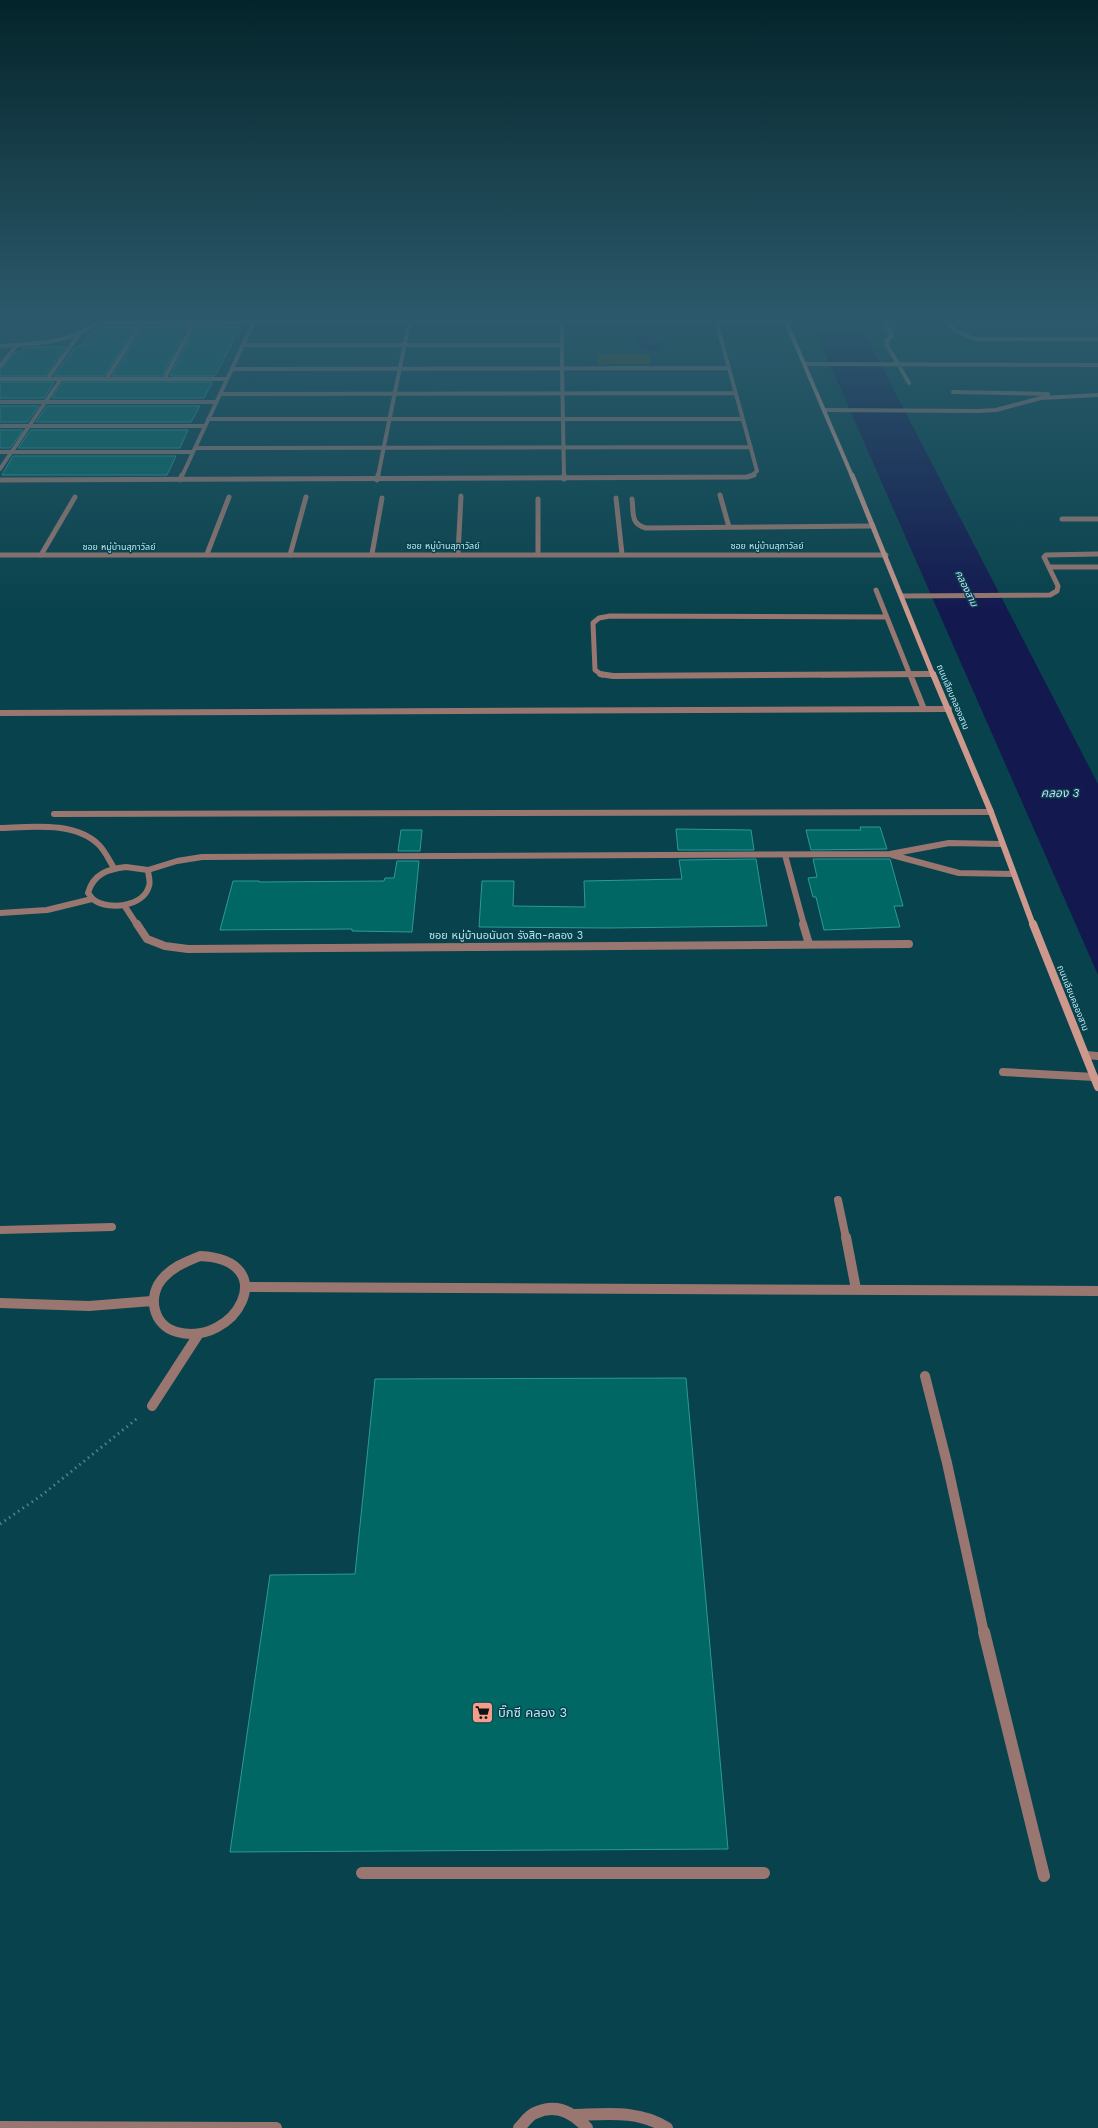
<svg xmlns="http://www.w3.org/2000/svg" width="1098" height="2128" viewBox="0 0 1098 2128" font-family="'Work Sans','Noto Sans Thai',sans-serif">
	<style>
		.green { fill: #584914 }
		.water { fill: #13184f }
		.building { fill: #016765; stroke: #2c9a97 }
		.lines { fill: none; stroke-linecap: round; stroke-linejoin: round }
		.path { stroke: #4f838d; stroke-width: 3; stroke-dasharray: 1.5 4; stroke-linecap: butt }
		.lane-far5 { stroke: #997770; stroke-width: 4 }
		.lane-far4 { stroke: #997770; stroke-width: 5 }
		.lane-far3 { stroke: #997770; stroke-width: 6 }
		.lane-far2 { stroke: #997770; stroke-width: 8 }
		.lane-far1 { stroke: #997770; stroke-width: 10 }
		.lane { stroke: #997770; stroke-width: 12 }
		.street-far5 { stroke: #997770; stroke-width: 4 }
		.street-far4 { stroke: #997770; stroke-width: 5 }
		.street-far3 { stroke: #997770; stroke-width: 6 }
		.street-far2 { stroke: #997770; stroke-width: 8 }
		.street-far1 { stroke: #997770; stroke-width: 10 }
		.street { stroke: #997770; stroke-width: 12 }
		.secondary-far3 { stroke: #ce988d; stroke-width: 4 }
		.secondary-far2 { stroke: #ce988d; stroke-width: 5 }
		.secondary-far1 { stroke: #ce988d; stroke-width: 6 }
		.secondary { stroke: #ce988d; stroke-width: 8 }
		.labels { text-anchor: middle; stroke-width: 3; stroke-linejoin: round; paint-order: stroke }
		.far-street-label { font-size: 9px; fill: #bbe7f1; stroke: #08424c }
		.far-water-label { font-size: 10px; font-style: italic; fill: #cbd6fa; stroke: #08424c }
		.street-label { font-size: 11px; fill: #bbe7f1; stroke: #08424c }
		.water-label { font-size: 12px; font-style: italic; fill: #cbd6fa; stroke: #08424c }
		.near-poi-label { font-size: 13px; fill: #bbe7f1; stroke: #08424c; text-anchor: start }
	</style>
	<rect width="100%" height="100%" fill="#08424c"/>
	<path class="green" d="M597,354H650L651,364H598Z"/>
	<path class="water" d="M0,317H77C56,334 25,332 0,328Z
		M809,317H856L1098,784V975Z
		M655,335L654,339L661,342V349L653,351L632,345L636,341L631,336Z"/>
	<path class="building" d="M188,326L162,376H112L144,327Z
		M196,326L240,327L215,376H170Z
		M99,327H136L104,376H54L75,347H79L90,333H94Z
		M36,347H66L45,376H0V369L16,352H20L24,348Z
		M0,382H54L44,398H0Z
		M63,382H211L212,383L204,398H52Z
		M0,406H39L27,422H0Z
		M47,406H200L191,422H36Z
		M0,430H23L10,448H0Z
		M31,430H188L180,448H18Z
		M13,456H176L167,475H2Z
		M860,827H880L887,849L811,850L806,830H861Z
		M676,829L751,830L754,850H678Z
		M401,830H422L420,851H398Z
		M756,859L767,926L608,928L479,927L482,881H514L513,906L585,907L584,881L682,879L679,860Z
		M813,859H890L903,906H894L900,927L824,930L816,897H813L808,878L817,877Z
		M397,861H419L412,932L352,931V929L220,930L233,881H259V882L384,881L385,878H394Z
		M686,1378L728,1849L230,1852L270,1575L355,1574L375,1379Z"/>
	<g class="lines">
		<path class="path" d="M0,1524L42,1495L139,1417"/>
		<path class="lane-far5" d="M562,368L564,476
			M378,476L409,323"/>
		<path class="lane-far4" d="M564,475V479
			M377,480L378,475
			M616,498L622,554
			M538,499V554
			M207,554L229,497
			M372,554L382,498
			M458,554L461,496
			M41,555L75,497
			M290,555L306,497
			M876,590L910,675
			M602,675L595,670L593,623L599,618L610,616L887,617
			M822,675L933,674"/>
		<path class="lane-far3" d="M600,674L613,676L933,674
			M910,674L924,709
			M0,713L949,709"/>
		<path class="lane-far2" d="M1003,1072L1094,1077"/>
		<path class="lane-far1" d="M925,1376L947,1463L984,1633
			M152,1406L198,1335"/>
		<path class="lane" d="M984,1632L1044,1876
			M362,1873H764"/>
		<path class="street-far5" d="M715,317L757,471L751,476
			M882,317L892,336L887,340V345L909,383
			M942,317L956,331L975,339H1098
			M944,319H1098
			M562,321V368
			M99,323L786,320
			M243,345H562
			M0,346C32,344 80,343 102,317
			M805,364L1098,365
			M0,366L17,345
			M232,369L729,368
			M0,379H227
			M47,379L81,332
			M106,379L142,323
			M164,379L194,323
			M953,392L1048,394
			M220,394L736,393
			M0,402H216
			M825,410L979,411L996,410L1041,398L1098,395
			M208,419H743
			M0,426H205
			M195,448L751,447
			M0,452H193
			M0,469L61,379
			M182,476L256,317"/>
		<path class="street-far4" d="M0,480L747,477L754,475
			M180,480L182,475
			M720,495L729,527
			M632,499C634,513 630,524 646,528L873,526
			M1062,519H1098
			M0,555H886
			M1049,567H1098
			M902,596L1050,595L1057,591L1058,586L1044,557L1046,555L1098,554"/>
		<path class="street-far3" d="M54,814L991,812
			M0,828C31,827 75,821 99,845C105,851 109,860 114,868
			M785,855L804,925
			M892,855L959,873L1013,874
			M126,867L148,870C148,875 151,882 149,886C144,906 110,911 94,900C92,899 90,895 88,893C93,874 108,869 126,867Z
			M148,870L177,861L202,857L890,854L949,843L1001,844
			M124,905L137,925
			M0,913L47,910L92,899"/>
		<path class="street-far2" d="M137,924L147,939L165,946L188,949L909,944
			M803,924L809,944
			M1086,1055L1098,1056
			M838,1200L846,1238
			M0,1230L112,1227"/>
		<path class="street-far1" d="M846,1237L856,1289
			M200,1256C284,1260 235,1348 177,1332C153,1326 146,1295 164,1277C174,1266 186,1262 200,1256Z
			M245,1287L1098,1291
			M0,1303L89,1306L152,1301"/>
		<path class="street" d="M575,2115C607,2114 639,2110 667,2128
			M0,2127L276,2128
			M519,2128C524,2123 529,2115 535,2113C556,2103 573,2112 587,2128"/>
		<path class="secondary-far3" d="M784,317L852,476"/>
		<path class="secondary-far2" d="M852,475L933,675"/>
		<path class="secondary-far1" d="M933,674L991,812L1033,925"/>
		<path class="secondary" d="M1033,924L1098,1087"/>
	</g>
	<linearGradient id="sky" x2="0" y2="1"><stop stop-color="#04242a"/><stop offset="0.52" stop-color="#2c5a6c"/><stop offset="1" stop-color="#2c5a6c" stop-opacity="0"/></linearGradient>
	<rect width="1098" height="615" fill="url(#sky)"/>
	<defs>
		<symbol id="supermarket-square" viewBox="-11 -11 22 22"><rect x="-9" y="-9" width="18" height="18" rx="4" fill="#f49d8b" stroke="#08424c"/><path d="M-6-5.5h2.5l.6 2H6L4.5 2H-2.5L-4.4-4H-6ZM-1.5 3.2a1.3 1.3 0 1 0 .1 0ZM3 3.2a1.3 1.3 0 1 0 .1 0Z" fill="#111"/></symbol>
	</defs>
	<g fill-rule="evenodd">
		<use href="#supermarket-square" x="470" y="1700" width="25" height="25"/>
	</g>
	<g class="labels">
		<g class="far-street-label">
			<text x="443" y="549">ซอย หมู่บ้านสุภาวัลย์</text>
			<text x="767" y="549">ซอย หมู่บ้านสุภาวัลย์</text>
			<text x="119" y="550">ซอย หมู่บ้านสุภาวัลย์</text>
			<text transform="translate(953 697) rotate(67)" y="3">ถนนเลียบคลองสาม</text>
			<text transform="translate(1073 998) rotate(68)" y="3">ถนนเลียบคลองสาม</text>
		</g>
		<g class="far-water-label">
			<text transform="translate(967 588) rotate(64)" y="4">คลองสาม</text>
		</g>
		<g class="street-label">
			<text x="506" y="939">ซอย หมู่บ้านอนันดา รังสิต-คลอง 3</text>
		</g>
		<g class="water-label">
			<text x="1060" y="797">คลอง 3</text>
		</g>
		<g class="near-poi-label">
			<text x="498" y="1717">บิ๊กซี คลอง 3</text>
		</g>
	</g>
</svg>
